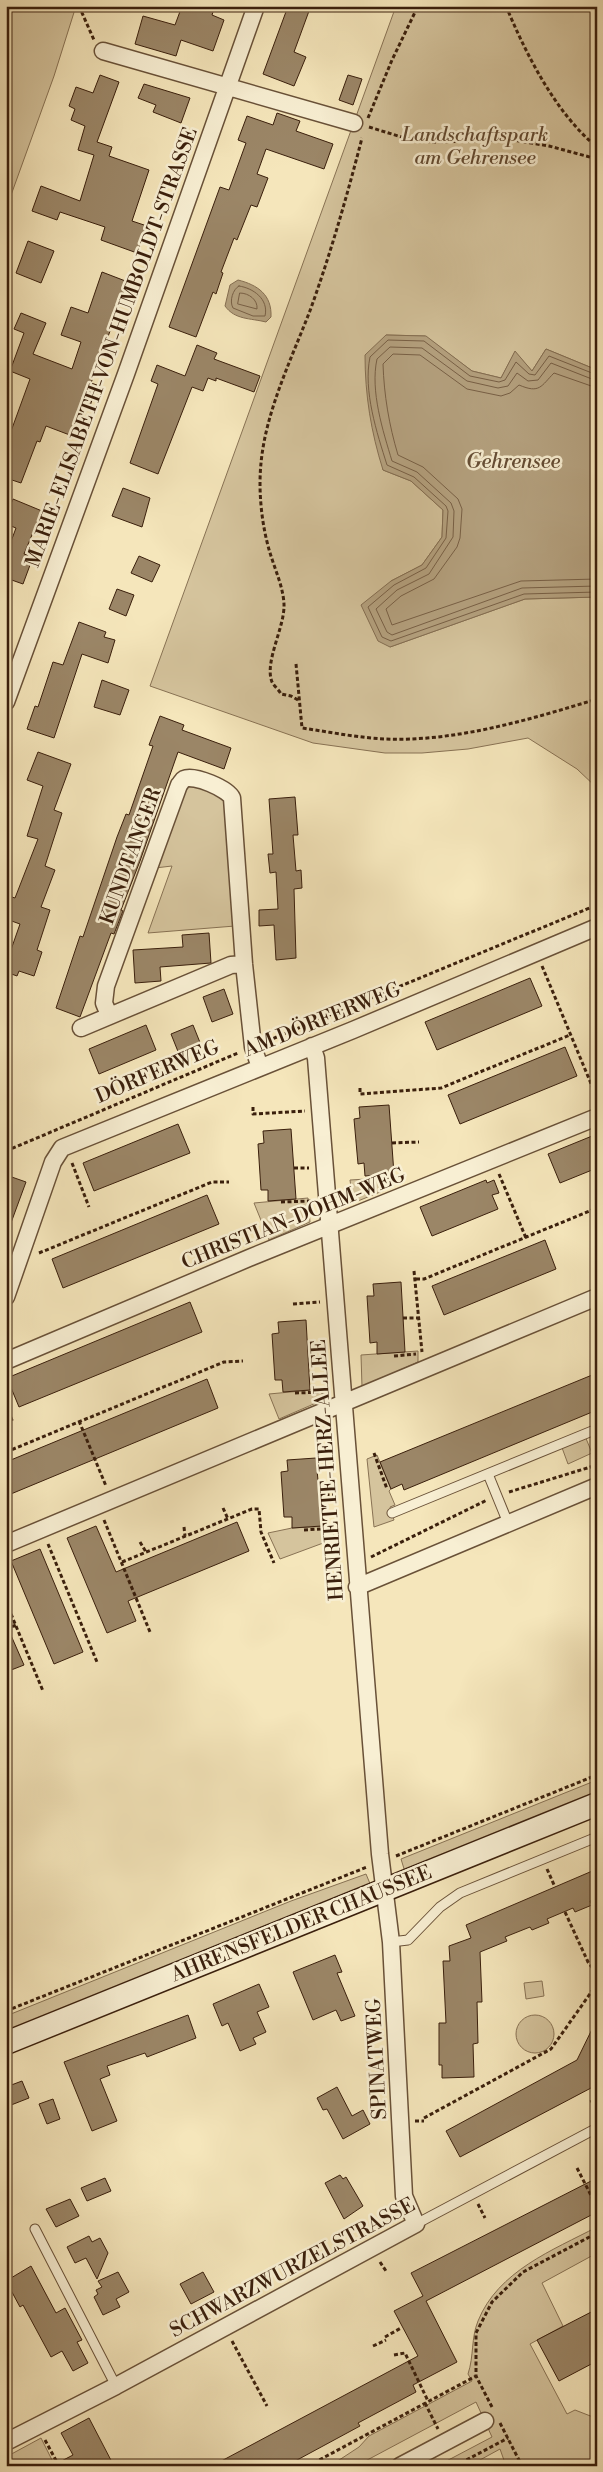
<svg xmlns="http://www.w3.org/2000/svg" width="603" height="2472" viewBox="0 0 603 2472" font-family="'Libre Bodoni',serif">
	<style>
		.green { fill: #d5c49d; stroke: #887254 }
		.water { fill: #b5a280; stroke: #846e52 }
		.lines { fill: none; stroke-linecap: round; stroke-linejoin: round }
		.shore { stroke: #786046; stroke-width: 1 }
		.building { fill: #9b8667; stroke: #3a1f0c }
		.lane-casing { stroke: #695138; stroke-width: 11 }
		.street-casing { stroke: #695138; stroke-width: 19 }
		.secondary-casing { stroke: #3a1f0c; stroke-width: 25 }
		.path { stroke: #3a1f0c; stroke-width: 3; stroke-dasharray: 4 2.5; stroke-linecap: butt }
		.lane { stroke: #f8efd3; stroke-width: 9 }
		.street { stroke: #f8efd3; stroke-width: 16 }
		.secondary { stroke: #f8efd3; stroke-width: 22 }
		.labels { text-anchor: middle; stroke-width: 5; stroke-linejoin: round; paint-order: stroke }
		.park-label { font-size: 20px; font-style: italic; fill: #614830; stroke: #f8efd3 }
		.street-label { font-size: 20px; fill: #3a1f0c; stroke: #f8efd3 }
		.water-label { font-size: 21px; font-style: italic; fill: #654d35; stroke: #f8efd3 }
	</style>
	<rect width="100%" height="100%" fill="#f5e6bb"/>
	<filter id="stains"><feTurbulence type="fractalNoise" baseFrequency=".004" numOctaves="4"/><feColorMatrix values="0 0 0 0 .2 0 0 0 0 .09 0 0 0 0 .02 0 0 0 .5 -.17"/></filter>
	<radialGradient id="worn" r=".72"><stop offset=".6" stop-color="#630" stop-opacity="0"/><stop offset="1" stop-color="#630" stop-opacity=".3"/></radialGradient>
	<path class="green" d="M6,6H76L54,76L6,209Z
		M396,6H597V370L546,349L532,371L515,352L501,378L472,371L425,336L386,335L383,470L411,481L443,510L442,537L422,565L391,581L390,647L525,599L597,597V788L577,769L528,738L468,749L422,753H385L313,743L150,686Z
		M196,784L226,798L235,926L148,933L172,866L155,868L183,790L189,785Z
		M383,1178L385,1190L353,1203L350,1180Z
		M308,1198L310,1222L269,1240L254,1203Z
		M418,1351V1362L362,1387L361,1355Z
		M322,1389L323,1400L279,1419L269,1394Z
		M585,1436L592,1453L568,1464L561,1445Z
		M377,1455L391,1489L389,1491L395,1505L390,1507L394,1520L374,1527L367,1459Z
		M333,1526L334,1539L280,1559L268,1533L292,1528Z
		M597,1780V1794L405,1872L401,1859Z
		M366,1874L371,1886L6,2033V2016L291,1901Z
		M542,1981L544,1996L526,1999L524,1983Z
		M516 2034a19 19 0 1 1 38 0a19 19 0 1 1-38 0Z
		M597,2227V2253L542,2283L563,2326L530,2344L567,2414L575,2410L593,2417L597,2425V2466H506L500,2449L469,2466H437L492,2437L476,2402L356,2466H330L359,2447L369,2436L472,2381L468,2374C474,2356 471,2338 478,2321C498,2271 553,2250 597,2227Z
		M41,2438L55,2466H6V2457Z"/>
	<path class="water" d="M238,280C258,285 272,295 271,317L266,322C250,318 235,320 225,306L230,285Z
		M386,335L426,336L472,371L501,378L515,351L532,371L546,349L597,370V597L525,599L390,647L378,641L361,605L391,581L422,565L442,537L443,510L411,481L383,470C371,432 365,395 365,355Z"/>
	<g class="lines">
		<path class="shore" d="M239,286C253,288 269,299 265,316H253L233,308C229,301 233,289 239,286Z
			M240,293C249,293 258,300 257,309L238,304Z
			M597,375L549,356L535,375L529,374L516,362L505,380L499,382L470,376L424,341L388,340L370,357C363,391 377,433 387,465L414,477L446,506L448,511L446,538L426,568L394,585L368,607L382,637L391,641L524,594L597,592
			M597,381L551,363L538,380L528,381L517,373L508,386L498,388L467,381L422,348L390,347L377,359C370,391 383,431 392,461L417,472L451,503L454,511L453,537L429,574L397,590L376,609L387,632L392,635L522,588L597,586
			M597,388L554,373C541,386 540,394 519,385L510,393L501,396L467,389L420,355L393,354L383,364C384,395 389,425 398,455L423,467L458,499L462,509L460,538L457,547L434,579L401,596L386,609L392,625L521,581L597,579"/>
	</g>
	<path class="building" d="M182,6H215L212,15L224,20L213,51L181,40L176,56L135,44L143,16L175,25Z
		M296,6L309,11L294,52L306,57L294,86L263,74L287,9L294,11Z
		M100,75L119,82L97,142L112,147L109,156L149,170L132,221L147,226L137,253L101,240L105,227L60,212L57,220L32,211L41,186L80,201L94,155L78,150L85,126L71,120L75,109L69,106L76,87L93,93Z
		M348,75L362,79L353,105L339,100Z
		M144,84L190,98L181,123L153,112L156,105L138,98Z
		M277,113L300,121L296,131L333,144L324,169L266,149L257,174L268,178L257,207L251,205L237,240L234,238L221,272L223,273L216,294L213,292L196,337L169,327L220,187L229,190L246,143L238,140L247,116L273,125Z
		M28,241L54,251L41,283L16,273Z
		M102,272L128,282L91,383L97,385L90,406L87,405L75,437L46,426L40,442L37,441L21,483L6,478V445L30,379L10,371L24,333L14,329L21,313L46,323L33,354L72,369L81,342L61,335L71,307L88,313Z
		M197,345L217,353L214,359L260,376L254,392L216,378V381L208,378L203,391L192,387L158,474L130,463L158,384L151,381L157,365L185,376Z
		M123,488L150,498L142,527L112,516Z
		M13,499L42,511L24,554L33,557L23,584L6,578V555L16,528L6,524V516Z
		M139,556L160,565L152,582L131,573Z
		M117,589L134,595L126,616L109,609Z
		M79,622L106,632L104,637L115,640L108,663L82,654L54,738L27,729L35,706L38,707L53,662L63,665Z
		M102,680L129,690L120,715L94,707Z
		M160,716L184,725L182,730L231,748L224,769L178,752L140,861L121,910L123,911L114,934L111,933L80,1017L56,1008L80,936L83,937L117,837L126,814L129,815L153,746L149,745Z
		M38,752L71,764L54,810L62,813L45,866L55,870L41,907L50,910L37,950L42,952L34,976L19,971L17,976L6,972V964L20,924L6,919V905L9,896L15,898L38,839L27,836L43,786L27,780Z
		M295,797L298,835H293L296,871L301,870L302,888L294,889L296,958L276,960L274,925L259,926V910L278,909L276,872L270,873L268,854H273L269,799Z
		M209,933L211,963L160,967L161,981L135,983L133,950L183,947L182,935Z
		M530,978L542,1006L437,1050L425,1022Z
		M224,989L233,1014L212,1022L203,997Z
		M146,1025L156,1050L99,1074L89,1049Z
		M193,1025L201,1045L179,1054L171,1034Z
		M565,1047L577,1076L460,1124L448,1095Z
		M389,1105L394,1174L365,1176L364,1163L358,1164L354,1119L360,1118L359,1107Z
		M178,1124L190,1153L94,1191L83,1163Z
		M291,1129L296,1199L268,1201V1190H261L258,1144L264,1143L263,1131Z
		M597,1134V1168L560,1183L548,1154Z
		M6,1175L26,1182L8,1231H6Z
		M486,1180L487,1183L494,1180L499,1193L492,1195L498,1209L432,1236L420,1207Z
		M207,1195L219,1224L63,1288L52,1259Z
		M545,1240L556,1269L444,1315L432,1286Z
		M401,1282L405,1352L377,1354V1342L370,1343L367,1296H374L373,1284Z
		M190,1302L202,1332L19,1407L7,1378Z
		M306,1320L310,1390L283,1392L282,1380H275L272,1334L279,1333L278,1322Z
		M597,1373V1410L404,1490L402,1484L391,1489L380,1462Z
		M207,1379L218,1408L6,1496V1462Z
		M316,1458L322,1526L292,1528V1517H284L281,1472L288,1471L287,1460Z
		M237,1522L249,1551L128,1601L136,1621L107,1633L67,1538L96,1526L116,1572Z
		M40,1549L83,1652L54,1664L11,1561Z
		M6,1624L24,1665L6,1672Z
		M597,1869V1898L590,1901L592,1905L575,1912L573,1908L547,1919L549,1923L532,1930L530,1927L505,1937L507,1941L480,1952L482,2002H477L478,2043L473,2044L474,2077L442,2078V2065H439V2023H446L443,1961H450L449,1946L471,1938L466,1925Z
		M335,1955L342,1972L337,1973L355,2016L341,2021L336,2010L313,2020L293,1972Z
		M259,1984L269,2007L257,2012L266,2032L253,2038L256,2044L240,2051L228,2023L222,2026L213,2004Z
		M188,2015L196,2038L147,2057L145,2053L107,2066L110,2075L100,2079L117,2121L92,2131L64,2062Z
		M597,2019V2075L591,2088L460,2157L446,2131L577,2060Z
		M22,2081L29,2098L6,2107V2087Z
		M337,2087L352,2116L363,2110L370,2124L343,2139L327,2109L323,2110L317,2098Z
		M53,2099L60,2119L47,2124L39,2104Z
		M340,2175L343,2179L346,2177L363,2206L344,2219L325,2183Z
		M105,2178L111,2191L87,2201L81,2188Z
		M597,2178V2212L426,2301L457,2362L413,2385L416,2392L358,2423L360,2426L286,2466H212L418,2356L394,2311L423,2296L411,2273Z
		M70,2199L79,2216L56,2227L46,2209Z
		M89,2236L92,2242L100,2238L108,2253L97,2279L86,2258L75,2263L67,2247Z
		M31,2266L56,2313L65,2308L82,2340L77,2342L88,2363L73,2371L62,2351L51,2357L23,2305L20,2307L6,2281Z
		M118,2272L129,2292L116,2299L120,2307L103,2315L94,2297L98,2294L96,2290L102,2287L98,2281Z
		M203,2272L214,2292L191,2304L180,2284Z
		M597,2309V2361L559,2381L537,2340Z
		M89,2418L114,2466H52L73,2455L61,2433Z"/>
	<g class="lines">
		<defs>
			<path id="lane" d="M488,1474L508,1523
				M392,1513L597,1429
				M391,1942L408,1940L440,1907L460,1893L597,1837
				M416,2224L597,2128
				M35,2229L116,2386"/>
			<path id="street" d="M103,51L354,123
				M6,702L126,374L256,6
				M109,1015L104,1003L106,986L179,785C181,783 182,780 184,779C194,774 228,789 232,798L244,964L253,1047L260,1067
				M81,1028L231,965L244,964
				M6,1297L53,1162L62,1148L353,1030L597,927
				M6,1361L249,1258L597,1117
				M6,1544L597,1297
				M357,1587L597,1486
				M6,2442L116,2386L416,2224L404,2196L391,1942L380,1854L316,1058L312,1046
				M400,2466L485,2421"/>
			<path id="secondary" d="M6,2043L597,1804"/>
		</defs>
		<use href="#lane" class="lane-casing"/>
		<use href="#street" class="street-casing"/>
		<use href="#secondary" class="secondary-casing"/>
		<path class="path" d="M79,6L94,40
			M506,6C526,54 556,114 597,147
			M368,118L392,60L418,6
			M369,127L408,139L432,142L513,140L549,146L597,159
			M296,664L302,728C330,732 359,738 386,739C455,742 532,719 597,699
			M298,700L291,696L281,694C279,690 274,686 272,682C264,662 285,627 284,604C283,587 276,572 271,556C262,528 258,493 261,463C266,410 292,358 311,308C331,252 347,196 362,138
			M542,966L597,1098
			M267,1041L597,905
			M360,1088V1094L441,1088L570,1035
			M253,1107V1114L305,1111
			M392,1143L419,1142
			M6,1151L238,1053
			M72,1163L89,1207
			M294,1168H309
			M499,1174L526,1238
			M385,1178L404,1176
			M281,1202L312,1201
			M39,1253L212,1182H229
			M414,1271L422,1352
			M416,1279H424L597,1208
			M293,1304L320,1302
			M403,1318H420
			M394,1356L416,1354
			M308,1359H324
			M295,1393L326,1392
			M6,1405L13,1423
			M79,1421L106,1486
			M6,1452L224,1362L243,1361
			M374,1453L387,1489
			M509,1492L597,1465
			M319,1495H335
			M223,1508L228,1519
			M104,1520L150,1632
			M184,1527L185,1536
			M304,1530L337,1528
			M140,1542L146,1552
			M48,1544L97,1662
			M371,1557L487,1500
			M122,1562L252,1509H259L261,1532L274,1563
			M6,1602L43,1691
			M6,1629L16,1625
			M396,1856L597,1775
			M547,1869L555,1887
			M565,1912L588,1962L597,1974
			M6,2011L367,1867
			M591,2100L597,2112
			M424,2118L551,2049L597,1984
			M415,2121H424
			M577,2168L597,2207
			M478,2204L485,2218
			M380,2262L386,2271
			M385,2337L401,2328
			M232,2341L267,2406
			M373,2346L386,2340
			M394,2355L405,2353L428,2401
			M425,2403L438,2429
			M492,2407L476,2376V2333L492,2302L523,2272L597,2233
			M500,2423L522,2466
			M45,2440L59,2466
			M308,2466L476,2376
			M455,2466L508,2438"/>
		<use href="#lane" class="lane"/>
		<use href="#street" class="street"/>
		<use href="#secondary" class="secondary"/>
	</g>
	<g class="labels">
		<g class="park-label">
			<text x="475" y="141">Landschaftspark<tspan x="475" dy="23">am Gehrensee</tspan></text>
		</g>
		<g class="street-label">
			<text transform="translate(111 347) rotate(-70)" y="7">MARIE-ELISABETH-VON-HUMBOLDT-STRASSE</text>
			<text transform="translate(130 856) rotate(-70)" y="7">KUNDTANGER</text>
			<text transform="translate(322 1019) rotate(-22)" y="7">AM DÖRFERWEG</text>
			<text transform="translate(157 1071) rotate(-23)" y="7">DÖRFERWEG</text>
			<text transform="translate(293 1218) rotate(-22)" y="7">CHRISTIAN-DOHM-WEG</text>
			<text transform="translate(327 1470) rotate(-94)" y="7">HENRIETTE-HERZ-ALLEE</text>
			<text transform="translate(301 1923) rotate(-22)" y="7">AHRENSFELDER CHAUSSEE</text>
			<text transform="translate(376 2059) rotate(-93)" y="7">SPINATWEG</text>
			<text transform="translate(292 2267) rotate(-28)" y="7">SCHWARZWURZELSTRASSE</text>
		</g>
		<g class="water-label">
			<text x="513" y="468">Gehrensee</text>
		</g>
	</g>
	<rect width="603" height="2472" fill="none" stroke="#f5e6bb" stroke-width="25"/>
	<rect x="8" y="8" width="588" height="2457" fill="none" stroke="#3a1f0c" stroke-width="2.5"/>
	<rect x="12" y="12" width="578" height="2447" fill="none" stroke="#3a1f0c"/>
	<rect width="100%" height="100%" filter="url(#stains)"/>
	<rect width="100%" height="100%" fill="url(#worn)"/>
</svg>
